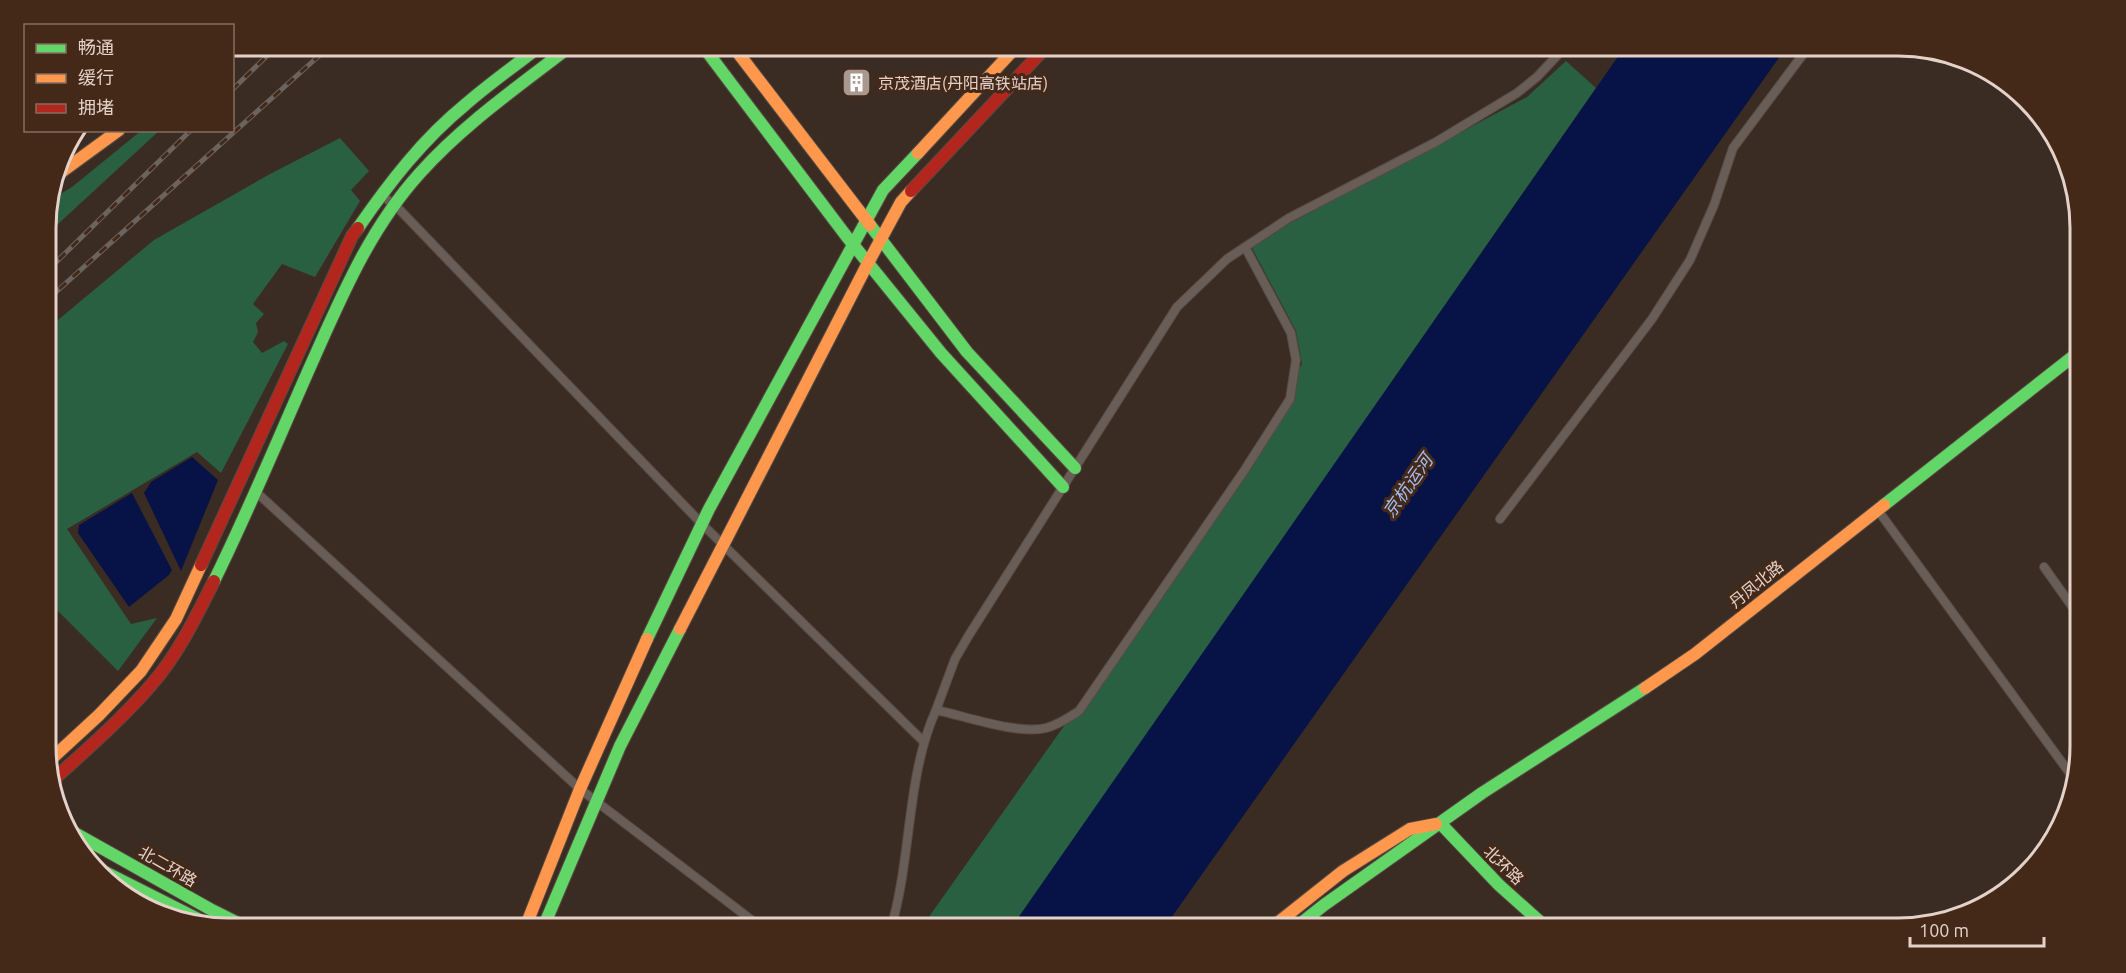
<svg xmlns="http://www.w3.org/2000/svg" width="2126" height="973" viewBox="0 0 2126 973" font-family="Ubuntu,'Noto Sans SC',sans-serif">
	<style>
		.green { fill: #2a6042 }
		.water { fill: #071346 }
		.lines { fill: none; stroke-linecap: round; stroke-linejoin: round }
		.street-casing { stroke: #574a42; stroke-width: 10 }
		.fast-casing { stroke: #574a42; stroke-width: 14 }
		.slow-casing { stroke: #574a42; stroke-width: 14 }
		.jam-casing { stroke: #574a42; stroke-width: 14 }
		.street { stroke: #695d57; stroke-width: 8 }
		.fast { stroke: #63d668; stroke-width: 12 }
		.slow { stroke: #ff974d; stroke-width: 12 }
		.jam { stroke: #b3261e; stroke-width: 12 }
		.rail-casing { stroke: #6d635d; stroke-width: 5 }
		.rail { stroke: #442919; stroke-width: 3; stroke-dasharray: 9; stroke-linecap: butt }
		.labels { text-anchor: middle; stroke-width: 6; stroke-linejoin: round; paint-order: stroke }
		.poi-label { font-size: 16px; fill: #e4d2c9; stroke: #442919; text-anchor: start }
		.street-label { font-size: 16px; fill: #e4d2c9; stroke: #442919 }
		.water-label { font-size: 18px; font-style: italic; fill: #a3bef4; stroke: #442919 }
		.rim { fill: none; stroke: #e4d2c9; stroke-width: 3 }
	</style>
	<rect width="100%" height="100%" fill="#3a2c23"/>
	<path class="green" d="M1566,61L1596,88L1012,928H921L1289,408L1296,373L1302,364L1296,331L1252,248L1292,222L1527,97Z
		M142,130L159,131L45,236V216L49,201L72,187Z
		M340,138L369,171L351,190L360,201L315,277L282,264L253,304L264,314L256,323L258,332L253,342L262,353L284,341L288,344L221,473L197,452L67,529L131,624L157,618L118,671L46,599V330L154,240L270,174Z"/>
	<path class="water" d="M1626,45H1788L1164,928H1011Z
		M192,457L218,480L181,571L144,493L151,482Z
		M132,493L172,570L169,575L129,607L78,533L79,525Z"/>
	<g class="lines">
		<defs>
			<path id="street" d="M381,195L396,206L702,524L924,742
				M255,491L580,789L762,928
				M1877,509L2074,779
				M1500,519L1652,319L1690,260L1714,205L1733,148L1810,45
				M2075,536L2080,544
				M2044,567L2081,619
				M936,710L955,659L969,635L1177,307L1227,259L1245,247
				M891,928C912,857 906,777 936,710C965,716 1018,735 1046,728C1058,725 1068,718 1079,711L1244,471L1290,399L1296,360L1291,333L1245,247L1289,218L1436,142L1517,93L1537,77L1567,45"/>
			<path id="fast" d="M702,45L847,237L941,353L1063,487
				M870,225L967,352L1075,468
				M358,228C389,183 423,139 466,104C490,83 517,64 542,45
				M1884,505L2080,351
				M214,581C250,508 281,432 314,358C343,293 371,227 420,173C464,124 519,86 572,45
				M647,639L709,509L883,190L918,153
				M1440,823L1499,885L1547,928
				M73,832L210,909L248,928
				M101,870L208,924
				M150,908L162,915
				M543,928L620,746L680,629
				M1295,928L1324,905L1482,793L1645,688"/>
			<path id="slow" d="M732,45L870,225
				M918,153L1018,45
				M56,176L119,130
				M680,629L868,263L901,202L911,191
				M1645,688L1695,654L1884,505
				M47,763L99,715L141,671L176,619L201,565
				M525,928L580,789L647,639
				M1271,928L1343,871L1410,829L1436,824"/>
			<path id="jam" d="M911,191L1048,45
				M201,565L352,236L358,228
				M52,781C86,750 122,719 152,684C178,654 196,617 214,581"/>
		</defs>
		<use href="#street" class="street-casing"/>
		<use href="#fast" class="fast-casing"/>
		<use href="#slow" class="slow-casing"/>
		<use href="#jam" class="jam-casing"/>
		<use href="#street" class="street"/>
		<use href="#fast" class="fast"/>
		<use href="#slow" class="slow"/>
		<use href="#jam" class="jam"/>
		<defs>
			<path id="rail" d="M232,90L278,45
				M46,272L191,130
				M46,301L331,45"/>
		</defs>
		<use href="#rail" class="rail-casing"/>
		<use href="#rail" class="rail"/>
	</g>
	<defs>
		<symbol id="building-square" viewBox="-11 -11 22 22"><rect x="-9" y="-9" width="18" height="18" rx="4" fill="#a8988f" stroke="#442919"/><path d="M-4-6H4V6H1V3H-1V6H-4ZM-2.5-4.3h1.7v1.8h-1.7ZM.8-4.3h1.7v1.8H.8ZM-2.5-1h1.7V.8h-1.7ZM.8-1h1.7V.8H.8Z" fill="#fff"/></symbol>
	</defs>
	<g fill-rule="evenodd">
		<use href="#building-square" x="840" y="66" width="33" height="33"/>
	</g>
	<g class="labels">
		<g class="poi-label">
			<text x="878" y="89">京茂酒店(丹阳高铁站店)</text>
		</g>
		<g class="street-label">
			<text transform="translate(1756 584) rotate(-39)" y="6">丹凤北路</text>
			<text transform="translate(1504 865) rotate(44)" y="6">北环路</text>
			<text transform="translate(168 866) rotate(30)" y="6">北二环路</text>
		</g>
		<g class="water-label">
			<text transform="translate(1408 486) rotate(-55)" y="6">京杭运河</text>
		</g>
	</g>
	<path d="M0 0H2126V973H0ZM228 56H1898A172 172 0 0 1 2070 228V746A172 172 0 0 1 1898 918H228A172 172 0 0 1 56 746V228A172 172 0 0 1 228 56Z" fill="#442919" fill-rule="evenodd"/>
	<path class="rim" d="M228 56H1898A172 172 0 0 1 2070 228V746A172 172 0 0 1 1898 918H228A172 172 0 0 1 56 746V228A172 172 0 0 1 228 56Z"/>
	<rect x="24" y="24" width="210" height="108" fill="#442919" stroke="#846d5f" stroke-width="1.5"/>
	<rect x="36" y="44" width="30" height="9" fill="#63d668" stroke="#846d5f" stroke-width="1.5"/>
	<text x="78" y="54" font-size="18" fill="#e4d2c9">畅通</text>
	<rect x="36" y="74" width="30" height="9" fill="#ff974d" stroke="#846d5f" stroke-width="1.5"/>
	<text x="78" y="84" font-size="18" fill="#e4d2c9">缓行</text>
	<rect x="36" y="104" width="30" height="9" fill="#b3261e" stroke="#846d5f" stroke-width="1.5"/>
	<text x="78" y="114" font-size="18" fill="#e4d2c9">拥堵</text>
	<path d="M1910 937v9h134v-9" fill="none" stroke="#e4d2c9" stroke-width="3"/>
	<text x="1919" y="937" font-size="18" fill="#e4d2c9" stroke="#442919" stroke-width="4.5" paint-order="stroke">100 m</text>
</svg>
